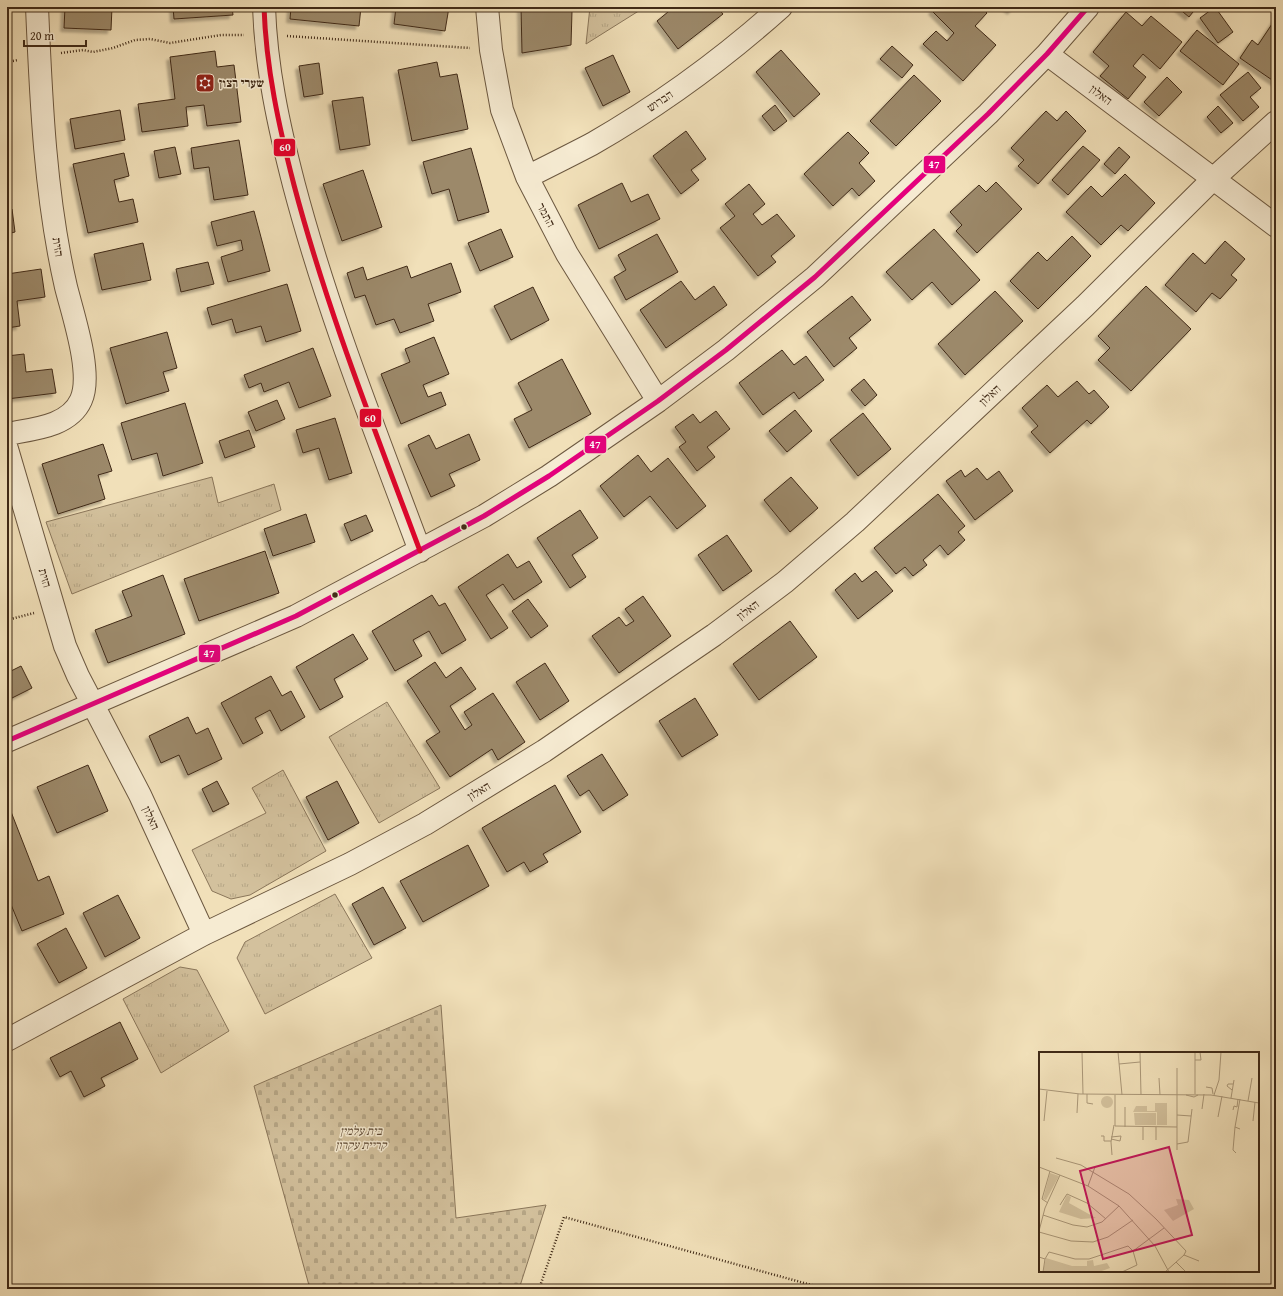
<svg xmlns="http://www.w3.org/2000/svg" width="1283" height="1296" viewBox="0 0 1283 1296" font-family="'Gentium Book Plus','Frank Ruhl Libre',serif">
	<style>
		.grass { fill: url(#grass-tufts); stroke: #8a765a }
		.cemetery { fill: url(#cemetery-stones); stroke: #8a765a }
		.building { fill: #9c896b; stroke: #402a17; filter: url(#shadow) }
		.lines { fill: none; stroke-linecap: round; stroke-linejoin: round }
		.minor-casing { stroke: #6c5840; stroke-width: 24 }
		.path { stroke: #402a17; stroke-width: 2.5; stroke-dasharray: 1 2; stroke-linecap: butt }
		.minor { stroke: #f6ebd2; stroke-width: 22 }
		.bus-1-casing { stroke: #f6ebd2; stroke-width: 8 }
		.bus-2-casing { stroke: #f6ebd2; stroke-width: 8 }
		.bus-1 { stroke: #e5007d; stroke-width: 5 }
		.bus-2 { stroke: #e4002b; stroke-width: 5 }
		.bus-dot { fill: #402a17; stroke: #f6ebd2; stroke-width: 1.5 }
		.labels { text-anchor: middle; stroke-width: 3; stroke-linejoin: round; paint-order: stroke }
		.poi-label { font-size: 12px; font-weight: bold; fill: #402a17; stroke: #f6ebd2; text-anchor: start }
		.street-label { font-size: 12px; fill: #402a17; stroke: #f6ebd2 }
		.park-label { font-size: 12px; font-style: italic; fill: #5d4832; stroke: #f6ebd2 }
		.inset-road { fill: none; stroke: #aa9778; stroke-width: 1 }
		.view { fill: #c2185b; fill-opacity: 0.15; stroke: #c2185b; stroke-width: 2 }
		.inset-edge { fill: none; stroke: #402a17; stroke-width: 2 }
		.line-badge { stroke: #f6ebd2; stroke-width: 1.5 }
		.badge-label { font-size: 11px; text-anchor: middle; font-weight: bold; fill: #fff }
	</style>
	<defs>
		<pattern id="grass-tufts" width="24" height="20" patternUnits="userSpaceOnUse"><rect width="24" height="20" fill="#d3c19d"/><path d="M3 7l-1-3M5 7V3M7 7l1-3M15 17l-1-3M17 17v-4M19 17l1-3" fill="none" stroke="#b6a686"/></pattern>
		<pattern id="cemetery-stones" width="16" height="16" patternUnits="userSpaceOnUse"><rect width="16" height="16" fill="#d3c19d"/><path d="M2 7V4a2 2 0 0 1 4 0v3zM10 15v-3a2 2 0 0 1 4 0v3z" fill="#b6a686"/></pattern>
		<filter id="shadow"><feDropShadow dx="-3.5" dy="3.5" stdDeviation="1" flood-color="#0004"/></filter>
	</defs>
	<rect width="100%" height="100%" fill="#f1e0b9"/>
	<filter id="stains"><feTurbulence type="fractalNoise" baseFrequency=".005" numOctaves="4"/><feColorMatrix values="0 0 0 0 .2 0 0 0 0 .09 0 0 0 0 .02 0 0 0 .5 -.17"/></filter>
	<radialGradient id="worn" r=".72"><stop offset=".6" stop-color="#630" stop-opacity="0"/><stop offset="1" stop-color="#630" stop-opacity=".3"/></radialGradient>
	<path class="grass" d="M590,7H645L586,44Z
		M212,477L218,503L274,484L281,510L72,594L46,522Z
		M387,702L440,788L379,823L329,737Z
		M283,770L326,851L250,895L231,899L212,891L192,850L266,813L252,788Z
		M335,894L372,958L265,1014L237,958L245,942Z
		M180,967L197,970L229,1031L161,1073L123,999Z"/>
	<path class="cemetery" d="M441,1005L456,1218L546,1205L519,1289H310L254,1086Z"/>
	<path class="building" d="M65,7H112L111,30L64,28Z
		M173,7H232L233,15L174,19Z
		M291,7H361L359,26L290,19Z
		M396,7H449L445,31L394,24Z
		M521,7H563L572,11L571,45L522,53Z
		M674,7H717L723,14L678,49L657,21Z
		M935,7H981L987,13L975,26L996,45L963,81L923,44L936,31L947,41L954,33L932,11Z
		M1006,7H1014L1011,11Z
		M1177,7H1197L1189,17Z
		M1215,7L1233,32L1218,43L1200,18Z
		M1126,12L1142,26L1151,16L1182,42L1160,69L1143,54L1133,66L1146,77L1128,99L1100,76L1109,66L1093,52Z
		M1276,18V81L1275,82L1240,58L1252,40L1258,45Z
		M1197,30L1239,64L1223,85L1180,51Z
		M892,46L913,65L902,78L880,59Z
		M781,50L820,94L794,117L756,72Z
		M215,51L217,67L234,65L241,122L207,126L204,105L186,107L188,126L142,132L138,104L175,99L170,57Z
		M613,55L630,92L603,106L585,68Z
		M437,62L440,77L457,74L468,129L412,141L398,70Z
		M319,63L323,94L304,97L299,66Z
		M1248,72L1261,88L1250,97L1259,107L1243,121L1220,95Z
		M914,75L941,101L896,146L870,121Z
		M1167,77L1182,92L1159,116L1144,102Z
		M363,97L370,145L340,150L332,101Z
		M775,105L787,121L774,131L762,116Z
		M1218,106L1233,123L1221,133L1207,117Z
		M120,110L125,140L75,149L70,119Z
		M1046,111L1057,121L1066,111L1086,131L1038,184L1018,166L1024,160L1011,148Z
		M686,131L706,159L691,170L699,180L681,194L653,156Z
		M848,132L869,153L859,163L875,181L859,196L852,188L833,206L804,174Z
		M239,140L248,195L214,200L209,167L194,169L191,148Z
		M1083,146L1100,160L1068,195L1052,180Z
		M175,147L181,174L159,178L154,151Z
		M1119,147L1130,157L1115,174L1104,164Z
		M471,148L489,212L458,221L449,189L432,194L423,162Z
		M124,153L129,176L114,180L119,202L133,199L138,222L88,233L73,164Z
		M363,170L382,227L342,241L323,184Z
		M1125,174L1155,203L1128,231L1121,225L1101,245L1066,212L1091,186L1102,197Z
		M996,182L1022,209L977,253L956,231L962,225L950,212L979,185L986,192Z
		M622,183L631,202L648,194L660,219L599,249L578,205Z
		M749,184L765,204L753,214L762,225L777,214L795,236L771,256L776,262L758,276L720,228L735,216L725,204Z
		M12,209L15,232L7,234V210Z
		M254,211L270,271L228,282L221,257L243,250L241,240L217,246L211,222Z
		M501,229L513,257L480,271L468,243Z
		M934,229L980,280L952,305L932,282L912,300L886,272Z
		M657,234L678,272L626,300L614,277L626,270L618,255Z
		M1072,236L1091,256L1038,309L1010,281L1038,252L1047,261Z
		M1225,241L1245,259L1231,275L1237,280L1220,299L1212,293L1196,312L1165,285L1193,253L1205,264Z
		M143,243L151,280L102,290L94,254Z
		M208,262L214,284L181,292L176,269Z
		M451,263L461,292L428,304L434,321L400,333L394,319L376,325L365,295L355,298L347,273L363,267L367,280L407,266L411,278Z
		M41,269L45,297L17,301L20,326L7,328V274Z
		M681,281L695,300L714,286L727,305L666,348L640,310Z
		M287,284L301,331L266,342L261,326L236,333L232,319L212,325L207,308Z
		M1146,286L1191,329L1131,391L1098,360L1110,348L1098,336Z
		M533,287L549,320L511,340L494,306Z
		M995,291L1023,321L965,375L938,344Z
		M852,296L871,320L849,338L857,348L834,367L807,332Z
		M167,332L177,368L163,372L169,391L126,404L110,348Z
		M434,337L449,374L423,385L428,397L441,392L446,405L401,424L381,374L410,362L405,349Z
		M313,348L331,396L299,408L289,382L264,392L261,383L249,388L244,375Z
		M782,350L794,365L806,356L824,380L799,399L794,392L763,415L739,383Z
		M24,354L26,372L52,369L56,393L7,399V356Z
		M562,359L591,414L529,448L514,419L532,410L518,383Z
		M864,379L877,395L865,406L851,390Z
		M1077,381L1089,394L1094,390L1109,407L1091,424L1087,420L1050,453L1031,432L1038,426L1022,408L1047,385L1058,397Z
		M277,400L285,419L256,431L248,412Z
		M185,403L203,463L163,476L157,453L132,460L121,423Z
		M795,410L812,431L787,452L769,431Z
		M716,411L730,429L707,447L715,457L697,471L679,447L686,442L675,427L693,414L700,423Z
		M863,413L891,449L858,476L830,440Z
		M335,418L352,473L329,480L319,448L303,453L296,430Z
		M249,430L255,447L225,458L219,441Z
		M469,434L480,460L449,474L455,486L431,497L408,445L429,435L436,449Z
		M103,444L112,471L98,475L105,499L58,514L42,464Z
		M638,455L651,472L668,458L706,506L677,529L650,496L624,517L600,486Z
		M977,468L987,480L999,471L1013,491L975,520L946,481L961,470L965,477Z
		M791,477L818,508L790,532L764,500Z
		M938,494L965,526L958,532L965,540L948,555L940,545L923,560L927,565L913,576L905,567L896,574L874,548Z
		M580,510L598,538L572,555L586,577L570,588L537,538Z
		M306,514L315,542L273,556L264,529Z
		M366,515L373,531L351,541L344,524Z
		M727,535L752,571L723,591L698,555Z
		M265,551L279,593L199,621L184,579Z
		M508,554L517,568L529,561L542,582L514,600L503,584L486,595L508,628L491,639L458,587Z
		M876,571L893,591L858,619L835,590L855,573L862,582Z
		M163,575L185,634L108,663L95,630L132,616L122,591Z
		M7,591L11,609L7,610Z
		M432,595L439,606L445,603L466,640L442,654L429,631L413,640L422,656L395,671L372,631Z
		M643,596L671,636L619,673L592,636L619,617L626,626L634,621L625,609Z
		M528,599L548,626L531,638L512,611Z
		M790,621L817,657L759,700L733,664Z
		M353,634L368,659L334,679L343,697L320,710L296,667Z
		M435,662L446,678L461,667L476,689L450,706L465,730L472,725L464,712L493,693L525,742L498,760L492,749L450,777L426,741L440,732L407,681Z
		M545,663L569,701L540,720L516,682Z
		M21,666L32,688L10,699L7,692V673Z
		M271,676L282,696L291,691L305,717L281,731L270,710L255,718L263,733L243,744L221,703Z
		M695,698L718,735L682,757L659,721Z
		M188,717L196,734L208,728L222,759L188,775L179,755L161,763L149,736Z
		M602,754L628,795L603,811L589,790L580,796L567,776Z
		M88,765L108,811L57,833L37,787Z
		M217,781L229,804L213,812L202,789Z
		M337,781L359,823L328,840L306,797Z
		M555,785L581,832L543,854L548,862L530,872L524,862L507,872L482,828Z
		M8,804L38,881L49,876L64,914L22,931L7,895Z
		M468,845L489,886L423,922L400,881Z
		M383,887L406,928L374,945L352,904Z
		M118,895L140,938L105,957L83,913Z
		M66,928L87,968L59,983L37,944Z
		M120,1022L138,1059L101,1078L105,1086L84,1097L71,1071L60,1077L50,1058Z"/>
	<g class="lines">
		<defs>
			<path id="minor" d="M264,7C266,68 279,127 294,185C327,310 375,430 420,551
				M487,7L491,50L502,110L527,177L567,254L658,401
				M1047,54L1276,226
				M527,177C549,166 571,155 592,144C660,105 723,59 781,7
				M7,434C32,429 69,427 81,400C93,374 73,315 66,287C45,196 41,100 37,7
				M7,449L65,646L78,676L140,795L204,934
				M7,741L296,616L484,516L549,476L658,401L726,350L815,277L988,114L1047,54L1088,7
				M7,1040L204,934L350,864L425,824L544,751L714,635L785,582L855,522L1085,306L1213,179L1276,122"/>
		</defs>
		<use href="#minor" class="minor-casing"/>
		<path class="path" d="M287,36L470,48
			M61,53L83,50L93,52L113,48L135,40L150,39L170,43L221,35H244
			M7,62L18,60
			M7,620L34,613
			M539,1289L564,1217L826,1289"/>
		<use href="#minor" class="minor"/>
		<defs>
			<path id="bus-1" d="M7,741L296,616L484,516L549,476L658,401L726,350L815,277L988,114L1047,54L1088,7"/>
			<path id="bus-2" d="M264,7C266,68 279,127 294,185C327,310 375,430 420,551"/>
		</defs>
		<use href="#bus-1" class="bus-1-casing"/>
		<use href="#bus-2" class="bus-2-casing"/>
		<use href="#bus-1" class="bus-1"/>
		<use href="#bus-2" class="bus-2"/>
	</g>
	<defs>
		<symbol id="synagogue-square" viewBox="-11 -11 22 22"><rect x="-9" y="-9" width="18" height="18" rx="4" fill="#8f2418" stroke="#f6ebd2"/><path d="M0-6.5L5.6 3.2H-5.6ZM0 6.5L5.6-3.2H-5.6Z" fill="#fff"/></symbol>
	</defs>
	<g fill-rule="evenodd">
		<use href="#synagogue-square" x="194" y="72" width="22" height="22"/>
	</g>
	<g class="bus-dot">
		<circle cx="464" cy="527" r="3.5"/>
		<circle cx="335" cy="595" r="3.5"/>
	</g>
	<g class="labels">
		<g class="poi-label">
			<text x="219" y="87">שערי רצון</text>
		</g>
		<g class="street-label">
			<text transform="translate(1101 95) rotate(37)" y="4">האלון</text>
			<text transform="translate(660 101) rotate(-34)" y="4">הברוש</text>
			<text transform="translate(546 215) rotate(62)" y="4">התמר</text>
			<text transform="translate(58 247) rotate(81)" y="4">הזית</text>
			<text transform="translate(990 395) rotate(-43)" y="4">האלון</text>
			<text transform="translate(45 578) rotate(74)" y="4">הזית</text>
			<text transform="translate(748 610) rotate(-37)" y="4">האלון</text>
			<text transform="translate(479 791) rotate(-31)" y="4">האלון</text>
			<text transform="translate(151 818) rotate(66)" y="4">האלון</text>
		</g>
		<g class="park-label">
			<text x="361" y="1135">בית עלמין<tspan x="361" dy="14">קריית עקרון</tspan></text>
		</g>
	</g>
	<g transform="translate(1039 1052)">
		<rect width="220" height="220" fill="#f1e0b9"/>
		<path d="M28,143L32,145L30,151L57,166L42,167L20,160Z" fill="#d3c19d"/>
		<path d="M116,51H128V73H118V60H94L97,54H108V59H116Z" fill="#d3c19d"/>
		<path d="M137,147L150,148L155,157L134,169L125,158L139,153Z" fill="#d3c19d"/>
		<path d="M62 50a6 6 0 1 1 12 0a6 6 0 1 1-12 0ZM11,121L20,124L7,148L4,147ZM7,206L33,214H48V209L54,208L55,214L68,211L71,216L60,220H7L4,219Z" fill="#d3c19d"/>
		<path d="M95,61H117V73H96Z" fill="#d3c19d"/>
		<path class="inset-road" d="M43,0L44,42M79,0L83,43M101,0L102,43M156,0V42M156,8H162L161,0M80,12L101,10M120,26L121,43M167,35L173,36L174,42M0,37L41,42L172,43L220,51M193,38L188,34L189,32H194M48,42V51L54,52M76,43V74L138,75V16M147,43L155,45L159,43M175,43L180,28L182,0M192,46L195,28M201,47L196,75L201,77M209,49L213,26M163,57L165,42M194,58L195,54L198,55L199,47M38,61L39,42M138,63L152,64M179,65L183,44M5,69L8,39M214,69L216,50M86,75V55M104,75V88M196,75L194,98L197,101M62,84H65V89H72M72,85L82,84L81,89L72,87M117,88V75M138,92L149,90L153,57M138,98V75M73,103L72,90L75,73M17,106L42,113L90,142L117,167L147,199L145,203M0,115L49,134L80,154L116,194L130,220M49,134L56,115M9,151L3,147L11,119M21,153L28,142L48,151L67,167M4,163L34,173L48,175L63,170L80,154M0,179L6,156L21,123M0,180L32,189L54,190L69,185L94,168M145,203L160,209M0,205L6,207L10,200L36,207H50L89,194L94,199L125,176M137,210L147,220M4,220L6,207M83,220L98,213L94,199M126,220L145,203"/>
		<path class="view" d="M130,95L153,183L64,207L41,119Z"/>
		<rect width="220" height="220" class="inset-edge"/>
	</g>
	<g class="line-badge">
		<rect x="273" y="138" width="23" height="19" rx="4" fill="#e4002b"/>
		<rect x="923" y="155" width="23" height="19" rx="4" fill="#e5007d"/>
		<rect x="359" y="408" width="23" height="20" rx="4" fill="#e4002b"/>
		<rect x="584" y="435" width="23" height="19" rx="4" fill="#e5007d"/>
		<rect x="198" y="644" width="23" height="19" rx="4" fill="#e5007d"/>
	</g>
	<g class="badge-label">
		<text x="285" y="151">60</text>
		<text x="934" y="168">47</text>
		<text x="370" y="422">60</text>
		<text x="595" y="448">47</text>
		<text x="209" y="657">47</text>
	</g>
	<rect width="1283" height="1296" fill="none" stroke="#f1e0b9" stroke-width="24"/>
	<rect x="8" y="8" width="1267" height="1280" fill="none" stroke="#402a17" stroke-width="2"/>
	<rect x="12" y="12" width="1259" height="1272" fill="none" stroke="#402a17"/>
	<path d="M24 40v6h62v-6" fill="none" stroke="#402a17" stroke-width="2"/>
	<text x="30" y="40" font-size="12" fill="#402a17" stroke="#f6ebd2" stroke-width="3" paint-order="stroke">20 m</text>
	<rect width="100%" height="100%" filter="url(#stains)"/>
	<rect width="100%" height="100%" fill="url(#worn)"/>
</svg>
